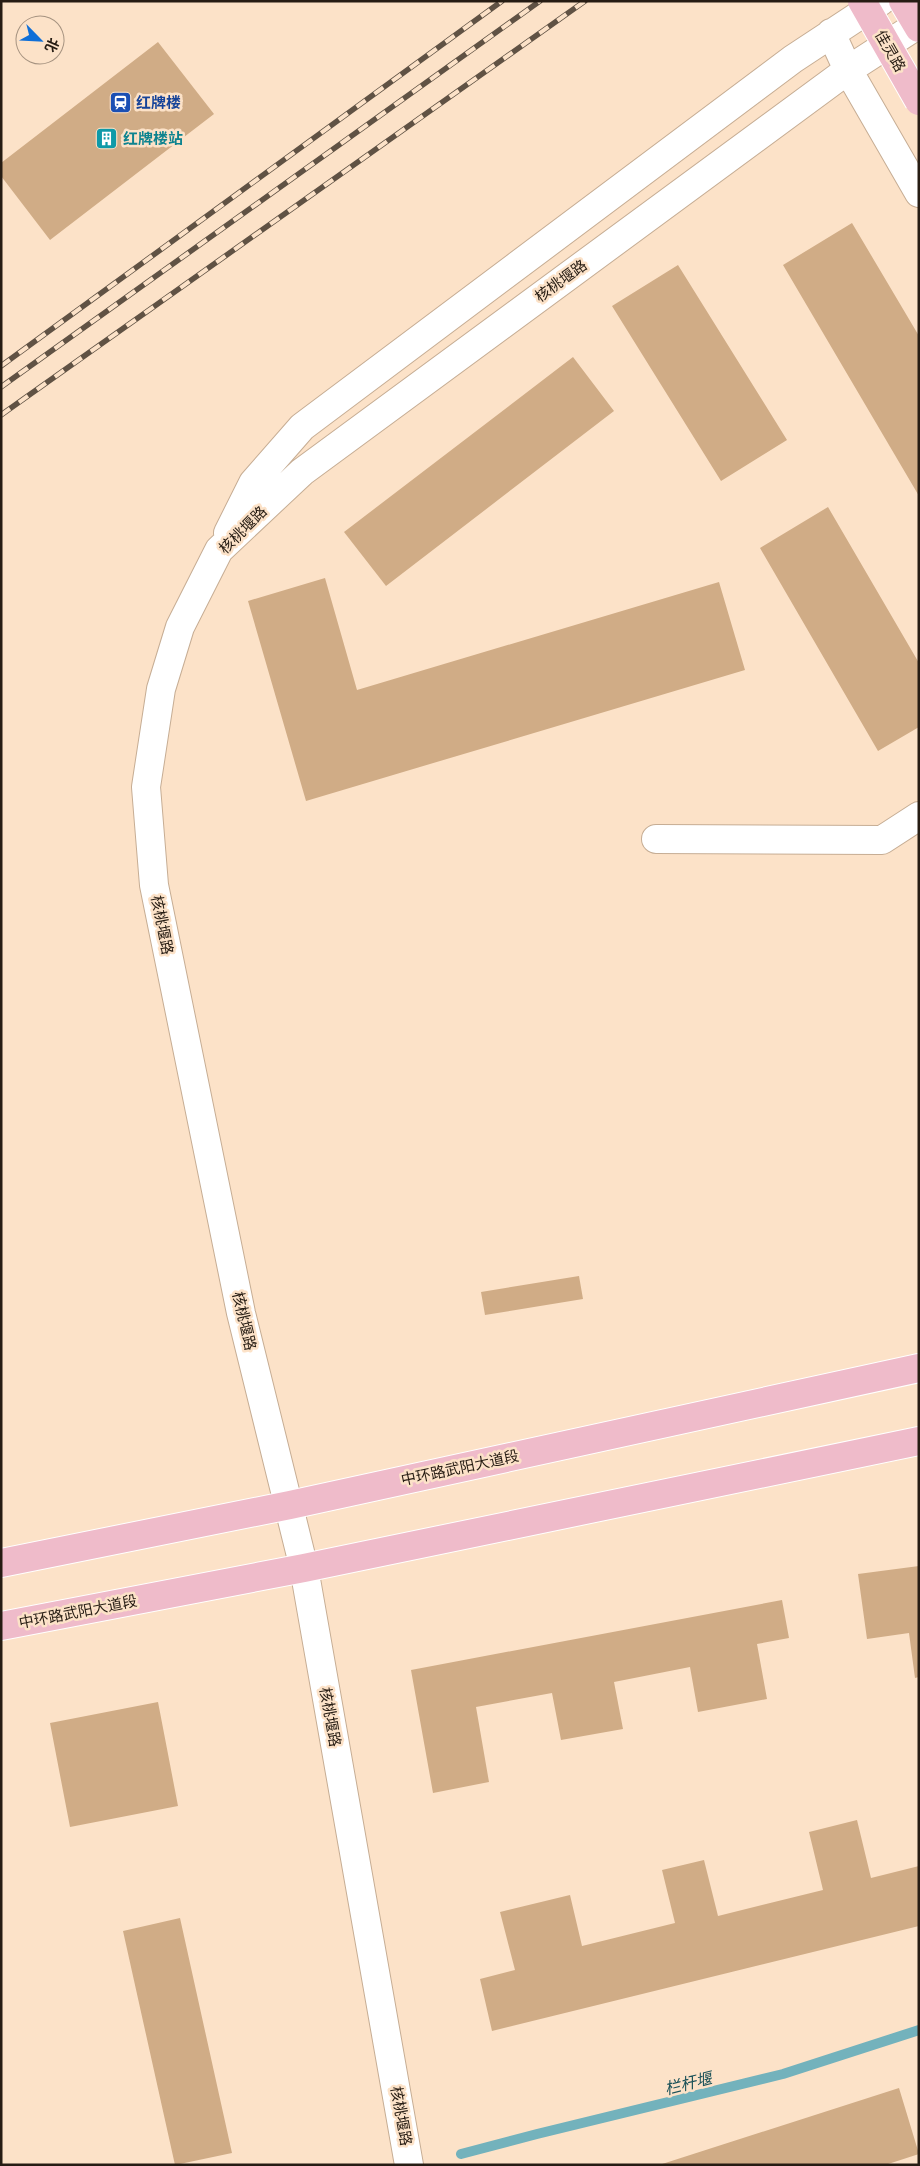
<svg xmlns="http://www.w3.org/2000/svg" width="920" height="2166" viewBox="0 0 920 2166" font-family="Figtree,'Noto Sans SC',sans-serif">
	<style>
		.lines { fill: none; stroke-linecap: round; stroke-linejoin: round }
		.stream { stroke: #73b2bc; stroke-width: 10 }
		.building { fill: #d0ac86 }
		.minor-casing { stroke: #c6ad94; stroke-width: 30 }
		.tertiary-casing { stroke: #c6ad94; stroke-width: 30 }
		.primary-casing { stroke: #fff; stroke-width: 30 }
		.minor { stroke: #fff; stroke-width: 28 }
		.tertiary { stroke: #fff; stroke-width: 28 }
		.primary { stroke: #efbbca; stroke-width: 28 }
		.rail-casing { stroke: #605244; stroke-width: 5.5 }
		.rail { stroke: #fce2c8; stroke-width: 4; stroke-dasharray: 11; stroke-linecap: butt }
		.primary-bridge-casing { stroke: #fff; stroke-width: 30; stroke-linecap: butt }
		.primary-bridge { stroke: #efbbca; stroke-width: 28 }
		.labels { text-anchor: middle; stroke-width: 5; stroke-linejoin: round; paint-order: stroke }
		.street-label { font-size: 15px; fill: #261c13; stroke: #fce2c8 }
		.transit-label { font-size: 15px; font-weight: bold; fill: #164399; stroke: #fce2c8; text-anchor: start }
		.culture-label { font-size: 15px; font-weight: bold; fill: #0d838f; stroke: #fce2c8; text-anchor: start }
		.water-label { font-size: 16px; font-style: italic; fill: #1a5158; stroke: #fce2c8 }
	</style>
	<rect width="100%" height="100%" fill="#fce2c8"/>
	<g class="lines">
		<path class="stream" d="M461,2154L537,2134L783,2074L919,2030"/>
	</g>
	<path class="building" d="M158,42L214,114L50,240L1,176V163Z
		M852,223L919,336V496L783,265Z
		M678,265L787,440L721,481L612,306Z
		M573,357L614,411L386,586L344,532Z
		M828,507L919,663V727L878,751L760,548Z
		M325,578L357,690L719,582L745,670L306,801L248,601Z
		M579,1276L583,1299L485,1315L481,1292Z
		M919,1566V1677L915,1678L909,1633L867,1639L858,1574Z
		M782,1600L789,1638L757,1644L767,1699L698,1712L690,1667L614,1682L623,1729L561,1740L552,1693L476,1707L489,1782L433,1793L411,1670Z
		M158,1702L178,1806L70,1827L50,1723Z
		M857,1820L871,1878L919,1866V1926L492,2031L480,1979L515,1970L500,1912L570,1895L582,1946L675,1923L662,1870L704,1860L718,1916L823,1890L809,1832Z
		M180,1918L232,2153L175,2165L123,1931Z
		M899,2088L919,2154L885,2165H659Z"/>
	<g class="lines">
		<defs>
			<path id="minor" d="M656,839L882,840L919,816"/>
			<path id="tertiary" d="M831,33L848,70L919,193
				M228,533L253,483L302,427L793,59L881,1
				M409,2165L304,1568L241,1313L154,885L146,787L161,689L180,627L219,550L302,472L848,70L919,24"/>
			<path id="primary" d="M1,1563L290,1505L919,1368
				M1,1626L304,1568L919,1441"/>
		</defs>
		<use href="#minor" class="minor-casing"/>
		<use href="#tertiary" class="tertiary-casing"/>
		<use href="#primary" class="primary-casing"/>
		<use href="#minor" class="minor"/>
		<use href="#tertiary" class="tertiary"/>
		<use href="#primary" class="primary"/>
		<defs>
			<path id="rail" d="M1,366L502,1
				M1,387L540,1
				M1,415L585,1"/>
		</defs>
		<use href="#rail" class="rail-casing"/>
		<use href="#rail" class="rail"/>
		<defs>
			<path id="primary-bridge" d="M862,1L919,101
				M903,1L919,28"/>
		</defs>
		<use href="#primary-bridge" class="primary-bridge-casing"/>
		<use href="#primary-bridge" class="primary-bridge"/>
	</g>
	<defs>
		<symbol id="station-square" viewBox="-11 -11 22 22"><rect x="-9" y="-9" width="18" height="18" rx="4" fill="#1a4fb4" stroke="#fce2c8"/><path d="M-3-6H3Q5-6 5-4V2Q5 4 3 4L4.5 6H3L1.5 4h-3L-3 6H-4.5L-3 4Q-5 4-5 2V-4Q-5-6-3-6ZM-3.5-4v3h7v-3ZM-3.5 1v1.5H-2V1ZM2 1v1.5H3.5V1Z" fill="#fff"/></symbol>
		<symbol id="building-square" viewBox="-11 -11 22 22"><rect x="-9" y="-9" width="18" height="18" rx="4" fill="#0f9aa8" stroke="#fce2c8"/><path d="M-4-6H4V6H1V3H-1V6H-4ZM-2.5-4.3h1.7v1.8h-1.7ZM.8-4.3h1.7v1.8H.8ZM-2.5-1h1.7V.8h-1.7ZM.8-1h1.7V.8H.8Z" fill="#fff"/></symbol>
	</defs>
	<g fill-rule="evenodd">
		<use href="#station-square" x="108" y="90" width="25" height="25"/>
		<use href="#building-square" x="94" y="126" width="25" height="25"/>
	</g>
	<g class="labels">
		<g class="street-label">
			<text transform="translate(890 51) rotate(60)" y="5">佳灵路</text>
			<text transform="translate(561 281) rotate(-36)" y="5">核桃堰路</text>
			<text transform="translate(243 530) rotate(-45)" y="5">核桃堰路</text>
			<text transform="translate(162 925) rotate(79)" y="5">核桃堰路</text>
			<text transform="translate(244 1321) rotate(77)" y="5">核桃堰路</text>
			<text transform="translate(460 1468) rotate(-12)" y="5">中环路武阳大道段</text>
			<text transform="translate(78 1612) rotate(-11)" y="5">中环路武阳大道段</text>
			<text transform="translate(330 1717) rotate(80)" y="5">核桃堰路</text>
			<text transform="translate(401 2116) rotate(80)" y="5">核桃堰路</text>
		</g>
		<g class="transit-label">
			<text x="136" y="108">红牌楼</text>
		</g>
		<g class="culture-label">
			<text x="123" y="144">红牌楼站</text>
		</g>
		<g class="water-label">
			<text transform="translate(688 2083) rotate(-14)" y="6">栏杆堰</text>
		</g>
	</g>
	<rect width="920" height="2166" fill="none" stroke="#261c13" stroke-width="5"/>
	<g transform="translate(40 40) rotate(114)"><circle r="24" fill="#fce2c8" stroke="#a69380"/>
	<path d="M0-4L9 19L0 12L-9 19Z" fill="#106fd7"/>
	<text y="-8" font-size="14" font-weight="bold" text-anchor="middle" fill="#261c13">北</text>
	</g>
</svg>
